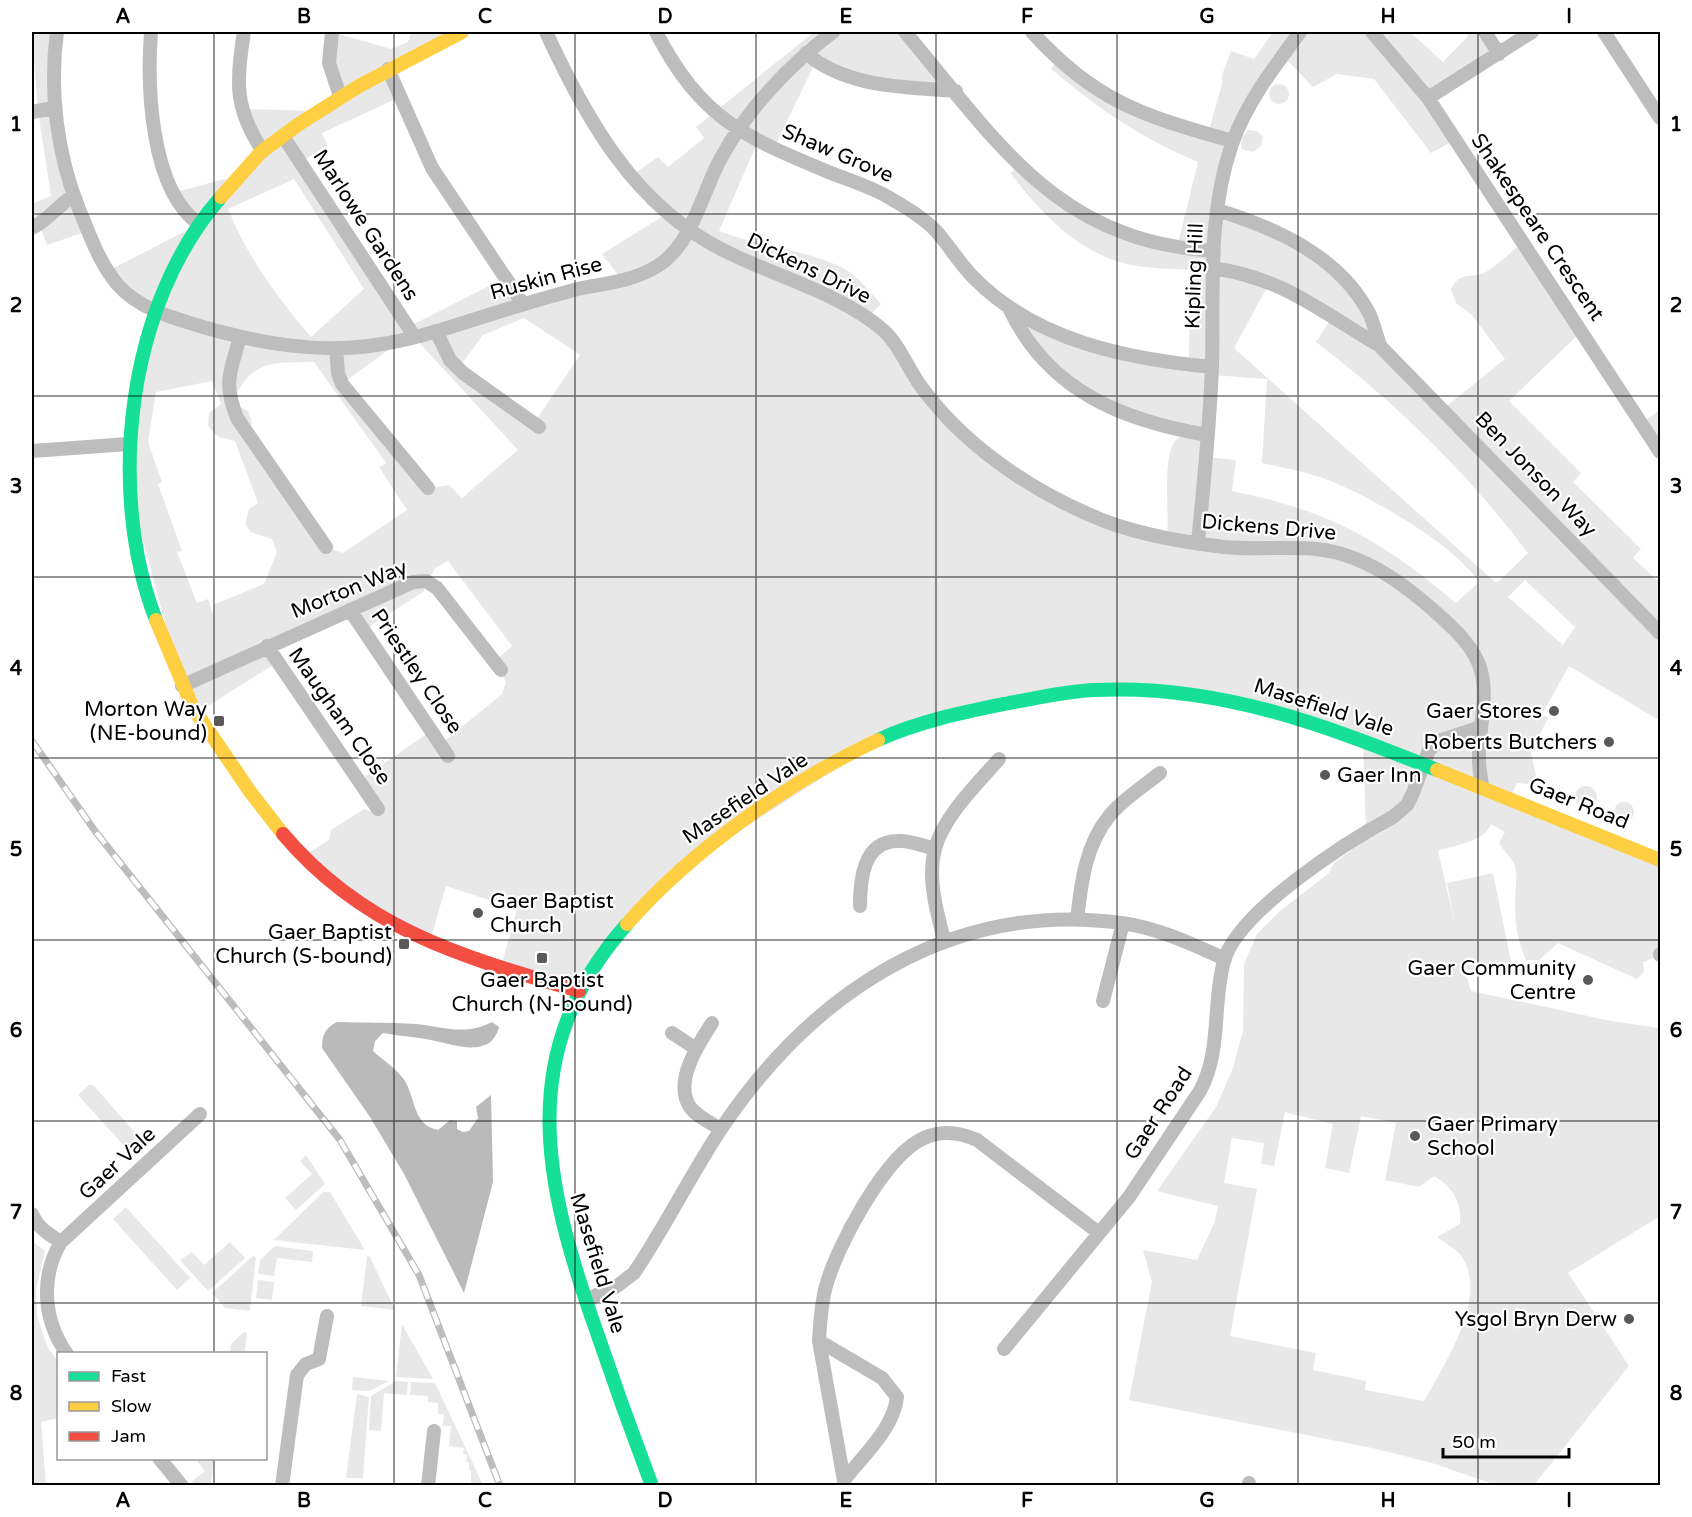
<svg xmlns="http://www.w3.org/2000/svg" width="1692" height="1517" viewBox="0 0 1692 1517" font-family="'Varela Round',sans-serif">
	<style>
		.green { fill: #e8e8e8; fill-rule: evenodd }
		.water { fill: #bababa }
		.lines { fill: none; stroke-linecap: round; stroke-linejoin: round }
		.street { stroke: #bdbdbd; stroke-width: 14 }
		.fast { stroke: #16e098; stroke-width: 14 }
		.slow { stroke: #ffcf43; stroke-width: 14 }
		.jam { stroke: #f24e42; stroke-width: 14 }
		.rail-casing { stroke: #bdbdbd; stroke-width: 7 }
		.rail { stroke: #fff; stroke-width: 4.5; stroke-dasharray: 14; stroke-linecap: butt }
		.grid { fill: none; stroke: #000; stroke-width: 1.5; stroke-opacity: 0.55 }
		.poi-dot { fill: #595959; stroke: #fff; stroke-width: 2 }
		.labels { text-anchor: middle; stroke-width: 4.5; stroke-linejoin: round; paint-order: stroke }
		.street-label { font-size: 21px; fill: #000; stroke: #fff }
		.poi-label { font-size: 21px; fill: #000; stroke: #fff; text-anchor: end }
		.neatline { fill: none; stroke: #000; stroke-width: 2 }
		.grid-label { font-size: 20px; text-anchor: middle; font-weight: bold; fill: #000 }
	</style>
	<rect width="100%" height="100%" fill="#fff"/>
	<path class="green" d="M32,32H57L54,108L88,231L47,245L32,206V204L51,196L38,111Z
		M332,32L391,49L408,42L411,32H462L388,69L400,97L322,133L328,146L302,161L408,327L505,278L523,304L622,280L602,254L668,213L631,176L658,157L668,167L704,138L696,127L814,32H907L956,91L883,84L816,61L774,148L758,141L719,231C759,247 813,250 848,271C860,279 871,293 881,304L867,318L919,384L990,456L1093,517L1167,536C1170,517 1160,445 1180,437L1181,431L1078,391L1010,310L1047,328L1189,364L1190,270C1167,268 1139,269 1116,261C1070,245 1039,210 1010,173L1020,165L1081,215L1177,247L1198,162C1139,137 1100,110 1051,69L1058,59L1099,91L1208,134L1222,84V75L1231,51L1254,59L1273,32H1410L1443,62L1468,36L1464,32H1485L1499,54L1428,98L1455,140L1431,153L1374,79L1337,74L1313,87L1283,56L1253,101L1217,210L1286,235L1358,296L1380,346L1443,409L1505,359L1472,315L1456,303L1451,289C1461,270 1471,279 1484,273C1498,266 1511,251 1523,242L1582,331L1509,401L1581,473L1573,482L1641,549L1633,558L1660,583V721L1569,666L1542,714L1548,718L1531,753L1536,775L1529,784L1517,783L1510,797L1660,860V955L1643,962L1644,972L1637,979L1558,943L1539,960H1526C1518,942 1515,924 1515,904C1515,891 1518,879 1515,866C1513,858 1503,851 1499,843L1505,832L1491,824C1485,842 1454,845 1438,851L1455,924L1447,883L1493,873L1511,962L1465,971L1471,991L1611,1021L1660,1028V1216L1568,1273L1629,1366L1534,1485H1496L1432,1463L1377,1449L1129,1400L1152,1282L1143,1250L1197,1260L1215,1221L1218,1206L1157,1191L1216,1107L1233,1068L1243,1031L1244,964L1257,934L1279,912L1329,873L1334,863L1367,839L1386,830L1375,826L1366,832L1363,740L1277,709L1091,690L885,738L683,867L579,991L501,967L517,909L446,886L430,941L302,857L329,840L331,830L364,809L373,812L359,781L432,730L441,744L502,694L506,682L495,661L512,646L448,561L435,568L423,592L364,630L350,610L267,646L278,662L198,712L182,686L129,488L155,311L108,271L199,224L172,193L240,175L263,151L241,109L318,111L339,96ZM294,179L364,289L311,337C277,297 248,258 228,209ZM1270,282L1332,317L1316,342C1396,403 1467,472 1528,553L1499,581L1495,582L1234,348ZM524,318L580,355L534,423L458,369L483,335ZM414,337L518,450L462,498L449,485L428,488L342,384L403,339ZM314,362L386,463L379,467L407,510L343,553L326,547L247,433L252,423L248,411L231,403C254,359 269,363 314,362ZM1212,375L1267,379L1262,463C1284,468 1307,472 1328,480C1370,496 1455,545 1479,582L1456,603C1380,539 1330,511 1232,491L1236,460L1206,457ZM212,381L221,404L209,413L208,426L218,437L235,441L258,503L249,509L245,524L251,532L272,539L277,552L264,584L213,605V614L208,599L197,603L177,552L182,551L158,484L162,482L148,442L156,392ZM1525,580L1575,627L1561,648L1562,644L1508,597ZM1285,1112L1333,1124L1325,1168L1349,1173L1361,1116L1396,1123L1385,1180L1419,1187L1434,1176C1453,1187 1462,1203 1460,1224L1437,1237C1444,1242 1454,1248 1460,1254C1491,1294 1444,1365 1424,1401L1365,1390L1366,1381L1313,1370L1316,1353L1230,1336L1257,1189L1224,1183L1232,1138L1264,1143L1261,1164L1274,1166Z
		M1269 94a10 10 0 1 1 20 0a10 10 0 1 1-20 0Z
		M1248,130L1257,131L1263,137L1261,146L1253,152L1241,149L1242,138Z
		M1660,410V452L1641,423Z
		M1575 797a11 11 0 1 1 22 0a11 11 0 1 1-22 0Z
		M1614 812a10 10 0 1 1 20 0a10 10 0 1 1-20 0Z
		M89,1085H93L140,1138L127,1149L78,1095Z
		M306,1155L325,1184L296,1210L285,1198L312,1174L300,1161Z
		M323,1192H330L365,1250L274,1240Z
		M126,1207L190,1278L177,1290L113,1219Z
		M32,1241L45,1251L36,1289L37,1316L48,1348L58,1361V1418L41,1422L46,1485H32Z
		M230,1242L245,1258L208,1291L180,1260L192,1252L204,1265Z
		M275,1246L313,1251L312,1262L277,1258L274,1276L258,1274L260,1260Z
		M253,1256L256,1257L250,1311L225,1308L212,1293Z
		M367,1256L370,1257L395,1310L361,1306Z
		M258,1280L274,1282L272,1300L256,1298Z
		M402,1324L433,1379L396,1377Z
		M244,1332L247,1333L245,1353H230L231,1344Z
		M353,1377L389,1381L369,1391L352,1390Z
		M396,1381L408,1382L407,1395L384,1393L381,1431L369,1430L371,1396Z
		M411,1382L435,1383L483,1485H471V1471L469,1470V1462H466L467,1455L463,1454L464,1448L449,1446L451,1426H443L444,1414H438V1403L428,1402V1396L410,1395Z
		M357,1394L369,1397L363,1478H346Z
		M199,1459H214L211,1485H198L191,1482L205,1471L197,1461Z"/>
	<path class="water" d="M337,1022C363,1023 389,1022 416,1024C444,1027 465,1036 492,1022L499,1027C491,1060 452,1044 431,1040C416,1037 399,1036 383,1033L375,1041L373,1051C383,1060 398,1070 405,1081C416,1100 413,1125 438,1130L450,1120L457,1121V1129L463,1132L469,1131L478,1118L476,1107L491,1095L493,1182L464,1293L404,1174L370,1117L322,1048C322,1035 325,1028 337,1022Z"/>
	<g class="lines">
		<path class="street" d="M57,32C49,91 57,154 79,209C90,235 99,263 118,285C139,309 173,318 203,327C259,343 318,354 376,345C425,338 472,319 518,306C538,300 558,294 578,289C606,283 635,281 659,265C693,243 702,192 721,158C747,110 789,65 833,32
			M151,32C147,86 150,190 199,224
			M244,32C236,80 234,109 263,151
			M332,32L329,63L340,96
			M546,32C586,119 635,207 725,251C774,276 842,294 883,330C899,344 907,367 920,385C961,442 1025,487 1090,515C1130,533 1181,542 1224,547C1263,551 1304,543 1342,554C1377,565 1403,584 1431,608C1448,623 1469,641 1478,662C1491,692 1478,728 1479,760C1479,768 1481,777 1482,786
			M656,32C701,119 744,137 831,173C851,181 875,188 893,200C909,209 925,219 937,232C950,247 960,264 974,278C1036,341 1127,359 1212,367
			M905,32C997,141 1056,241 1213,251
			M1032,32C1095,102 1144,116 1232,141
			M1372,32L1428,98L1660,452
			M1485,32L1499,54
			M1604,32L1660,118
			M806,53C846,88 907,87 956,91
			M388,69L432,168L523,304
			M1428,98L1532,32
			M32,112L54,108
			M283,136L414,336
			M1217,210C1276,228 1340,256 1370,315C1374,325 1377,336 1380,346L1660,633
			M32,228C48,220 58,206 74,195
			M1212,268C1284,278 1320,311 1380,346
			M1010,310C1049,391 1123,421 1208,435
			M436,331L450,360L463,373L539,427
			M240,337C230,373 223,382 237,418L326,547
			M336,348L338,373L342,384L428,488
			M32,451L128,444
			M1198,542C1204,483 1210,424 1212,365C1214,291 1207,216 1232,144C1246,103 1275,66 1300,32
			M350,610L448,756
			M267,646L378,809
			M182,686L413,582L426,581L437,588L501,670
			M860,906C860,880 863,841 898,841C909,840 924,846 935,849
			M1077,920C1081,884 1085,845 1110,815C1123,799 1144,786 1160,773
			M944,940C937,912 927,879 935,849C943,817 978,783 999,759
			M1660,954V955
			M1103,1001L1123,923
			M712,1023C699,1043 673,1082 690,1107C697,1117 711,1123 721,1129
			M672,1033L695,1048
			M32,1214C38,1228 48,1234 61,1242C40,1277 43,1320 67,1354
			M61,1242L200,1114
			M586,1300L617,1286L634,1273C665,1227 690,1176 721,1129C813,992 951,900 1122,923C1158,928 1192,944 1225,959
			M819,1341L882,1378L897,1397C894,1428 863,1456 844,1480
			M1004,1349L1129,1197L1200,1091C1222,1050 1212,1004 1224,961C1238,911 1348,841 1393,817L1407,805L1413,793L1429,750L1439,741L1481,727
			M159,1458L182,1486
			M1249,1483V1486
			M282,1486L297,1375L306,1364L319,1359L327,1316
			M428,1486L434,1431
			M845,1486L819,1341C820,1323 821,1304 826,1286C837,1246 885,1155 924,1138C942,1130 959,1132 977,1140L1099,1233"/>
		<path class="fast" d="M156,620C106,491 127,303 221,197
			M878,740C919,721 965,712 1009,703C1037,698 1066,691 1095,690C1219,684 1324,725 1437,770
			M627,924C514,1051 544,1182 595,1327C613,1380 632,1433 652,1486"/>
		<path class="slow" d="M221,197L261,152L299,124L359,86L462,32
			M156,620L193,708L251,793L283,834
			M1437,770L1660,860
			M627,924C692,850 788,782 878,740"/>
		<path class="jam" d="M283,834C364,930 463,957 579,991"/>
		<defs>
			<path id="rail" d="M32,741L95,831L340,1140L419,1275L500,1486"/>
		</defs>
		<use href="#rail" class="rail-casing"/>
		<use href="#rail" class="rail"/>
	</g>
	<path class="grid" d="M214,32V1354M394,32V1486M575,32V1486M756,32V1486M936,32V1486M1117,32V1486M1298,32V1486M1478,32V1486M32,214H1660M32,396H1660M32,577H1660M32,758H1660M32,940H1660M32,1121H1660M32,1303H1660M214,1458V1486"/>
	<g class="poi-dot">
		<circle cx="1554" cy="711" r="6"/>
		<rect x="213" y="715" width="12" height="12" rx="3"/>
		<circle cx="1609" cy="742" r="6"/>
		<circle cx="1325" cy="775" r="6"/>
		<circle cx="478" cy="913" r="6"/>
		<rect x="398" y="938" width="12" height="12" rx="3"/>
		<rect x="536" y="952" width="12" height="12" rx="3"/>
		<circle cx="1588" cy="980" r="6"/>
		<circle cx="1415" cy="1136" r="6"/>
		<circle cx="1629" cy="1319" r="6"/>
	</g>
	<g class="labels">
		<g class="street-label">
			<text transform="translate(838 153) rotate(23)" y="7">Shaw Grove</text>
			<text transform="translate(366 225) rotate(57)" y="7">Marlowe Gardens</text>
			<text transform="translate(1538 227) rotate(56)" y="7">Shakespeare Crescent</text>
			<text transform="translate(809 268) rotate(26)" y="7">Dickens Drive</text>
			<text transform="translate(1194 276) rotate(-88)" y="7">Kipling Hill</text>
			<text transform="translate(546 278) rotate(-15)" y="7">Ruskin Rise</text>
			<text transform="translate(1536 474) rotate(46)" y="7">Ben Jonson Way</text>
			<text transform="translate(1269 527) rotate(5)" y="7">Dickens Drive</text>
			<text transform="translate(349 589) rotate(-22)" y="7">Morton Way</text>
			<text transform="translate(417 671) rotate(56)" y="7">Priestley Close</text>
			<text transform="translate(1324 707) rotate(18)" y="7">Masefield Vale</text>
			<text transform="translate(340 716) rotate(55)" y="7">Maugham Close</text>
			<text transform="translate(745 798) rotate(-34)" y="7">Masefield Vale</text>
			<text transform="translate(1579 803) rotate(22)" y="7">Gaer Road</text>
			<text transform="translate(1158 1113) rotate(-57)" y="7">Gaer Road</text>
			<text transform="translate(117 1163) rotate(-43)" y="7">Gaer Vale</text>
			<text transform="translate(598 1263) rotate(73)" y="7">Masefield Vale</text>
		</g>
		<g class="poi-label">
			<text x="207" y="716">Morton Way<tspan x="207" dy="24">(NE-bound)</tspan></text>
			<text x="1542" y="718">Gaer Stores</text>
			<text x="1597" y="749">Roberts Butchers</text>
			<text x="1337" y="782" text-anchor="start">Gaer Inn</text>
			<text x="490" y="908" text-anchor="start">Gaer Baptist<tspan x="490" dy="24">Church</tspan></text>
			<text x="392" y="939">Gaer Baptist<tspan x="392" dy="24">Church (S-bound)</tspan></text>
			<text x="1576" y="975">Gaer Community<tspan x="1576" dy="24">Centre</tspan></text>
			<text x="542" y="987" text-anchor="middle">Gaer Baptist<tspan x="542" dy="24">Church (N-bound)</tspan></text>
			<text x="1427" y="1131" text-anchor="start">Gaer Primary<tspan x="1427" dy="24">School</tspan></text>
			<text x="1617" y="1326">Ysgol Bryn Derw</text>
		</g>
	</g>
	<rect width="1692" height="1517" fill="none" stroke="#ffffff" stroke-width="66"/>
	<rect x="57" y="1352" width="210" height="108" fill="#ffffff" stroke="#999999" stroke-width="1.5"/>
	<rect x="69" y="1372" width="30" height="9" fill="#16e098" stroke="#999999" stroke-width="1.5"/>
	<text x="111" y="1382" font-size="18" fill="#000000">Fast</text>
	<rect x="69" y="1402" width="30" height="9" fill="#ffcf43" stroke="#999999" stroke-width="1.5"/>
	<text x="111" y="1412" font-size="18" fill="#000000">Slow</text>
	<rect x="69" y="1432" width="30" height="9" fill="#f24e42" stroke="#999999" stroke-width="1.5"/>
	<text x="111" y="1442" font-size="18" fill="#000000">Jam</text>
	<path d="M1443 1448v9h126v-9" fill="none" stroke="#000000" stroke-width="3"/>
	<text x="1452" y="1448" font-size="18" fill="#000000" stroke="#ffffff" stroke-width="4.5" paint-order="stroke">50 m</text>
	<rect x="33" y="33" width="1626" height="1451" class="neatline"/>
	<g class="grid-label">
		<text x="123" y="23">A</text>
		<text x="304" y="23">B</text>
		<text x="485" y="23">C</text>
		<text x="665" y="23">D</text>
		<text x="846" y="23">E</text>
		<text x="1027" y="23">F</text>
		<text x="1207" y="23">G</text>
		<text x="1388" y="23">H</text>
		<text x="1569" y="23">I</text>
		<text x="16" y="131">1</text>
		<text x="1676" y="131">1</text>
		<text x="16" y="312">2</text>
		<text x="1676" y="312">2</text>
		<text x="16" y="493">3</text>
		<text x="1676" y="493">3</text>
		<text x="16" y="675">4</text>
		<text x="1676" y="675">4</text>
		<text x="16" y="856">5</text>
		<text x="1676" y="856">5</text>
		<text x="16" y="1037">6</text>
		<text x="1676" y="1037">6</text>
		<text x="16" y="1219">7</text>
		<text x="1676" y="1219">7</text>
		<text x="16" y="1400">8</text>
		<text x="1676" y="1400">8</text>
		<text x="123" y="1507">A</text>
		<text x="304" y="1507">B</text>
		<text x="485" y="1507">C</text>
		<text x="665" y="1507">D</text>
		<text x="846" y="1507">E</text>
		<text x="1027" y="1507">F</text>
		<text x="1207" y="1507">G</text>
		<text x="1388" y="1507">H</text>
		<text x="1569" y="1507">I</text>
	</g>
</svg>
